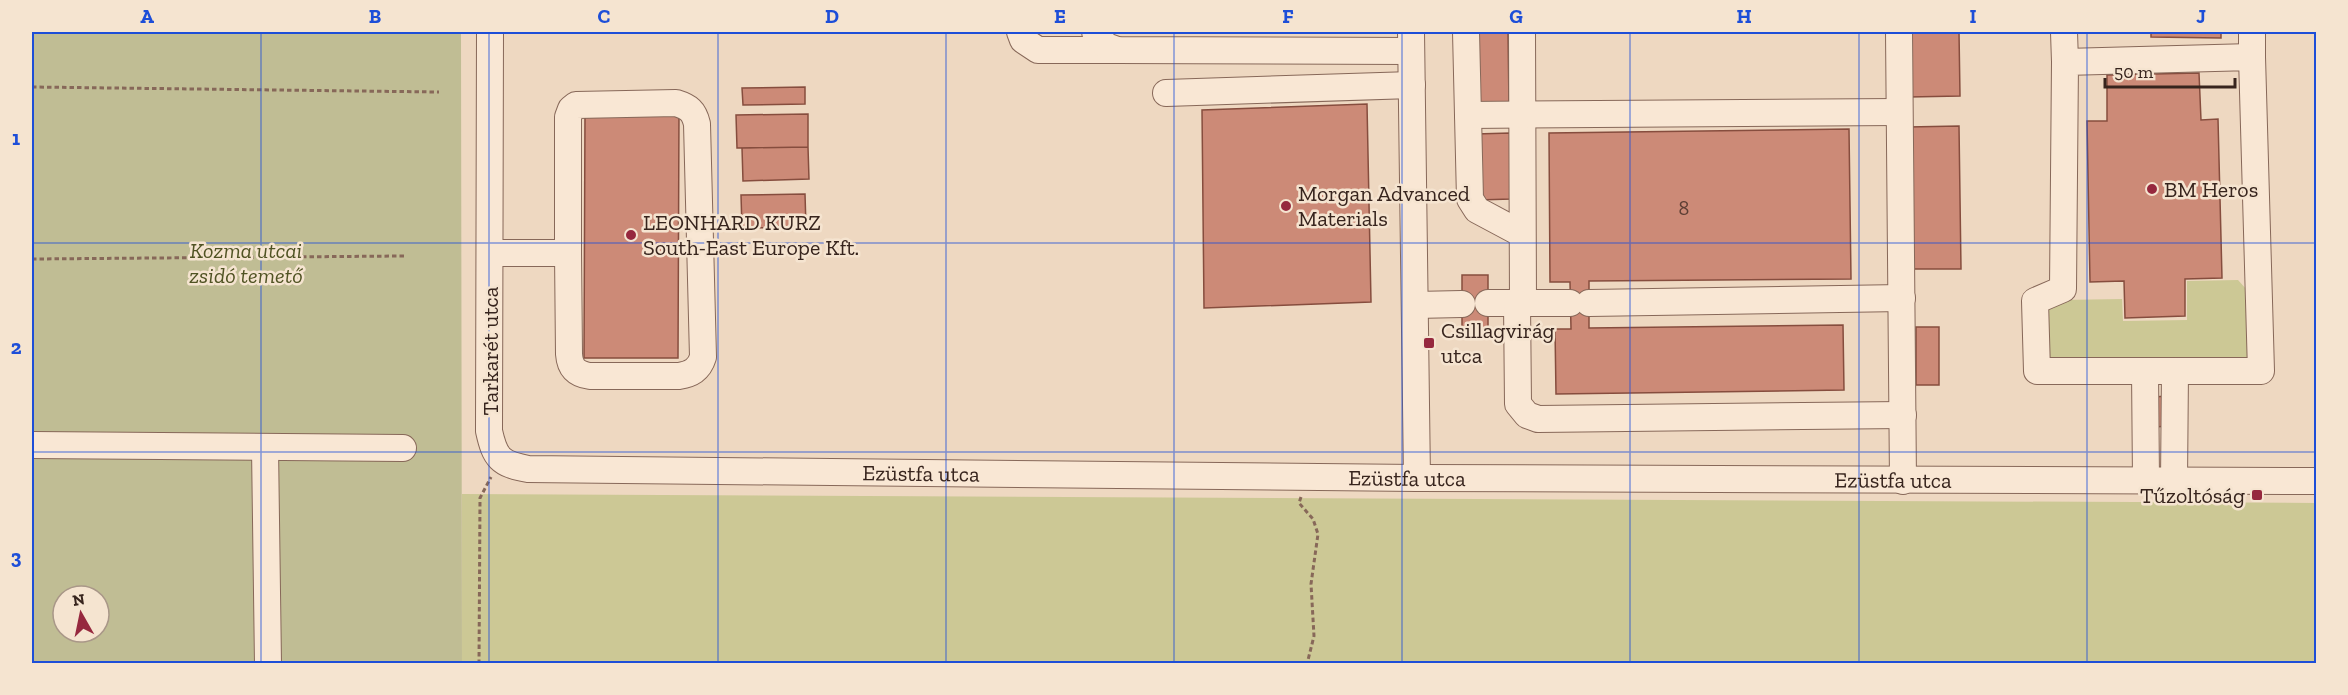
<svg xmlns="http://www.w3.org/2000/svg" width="2348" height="695" viewBox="0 0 2348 695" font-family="'Zilla Slab',serif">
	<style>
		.green { fill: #ccc895 }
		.cemetery { fill: #c0bd94; fill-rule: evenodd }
		.building { fill: #cc8a77; stroke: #864d3e; stroke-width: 1.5 }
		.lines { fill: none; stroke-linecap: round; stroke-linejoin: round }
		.minor-casing { stroke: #876859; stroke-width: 28 }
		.path { stroke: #876859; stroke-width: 3; stroke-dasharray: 4.5 3; stroke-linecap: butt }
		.minor { stroke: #f9e7d4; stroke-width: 26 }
		.grid { fill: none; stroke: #1d4ed8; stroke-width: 1.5; stroke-opacity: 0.55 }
		.poi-dot { fill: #96283e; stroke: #f5e4d0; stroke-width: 2 }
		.labels { text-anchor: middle; stroke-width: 5; stroke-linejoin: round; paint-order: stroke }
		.number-label { font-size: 20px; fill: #5c3e34 }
		.poi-label { font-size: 22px; fill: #37241d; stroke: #f5e4d0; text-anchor: start }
		.park-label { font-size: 22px; font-style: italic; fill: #505323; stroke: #f5e4d0 }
		.street-label { font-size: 22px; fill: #37241d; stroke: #f5e4d0 }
		.neatline { fill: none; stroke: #1d4ed8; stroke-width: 2 }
		.grid-label { font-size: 20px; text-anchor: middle; font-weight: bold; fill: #1d4ed8 }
	</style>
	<rect width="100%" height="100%" fill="#eed8c1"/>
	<path class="green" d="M2238,280L2247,290L2249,357L2240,367L2052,361L2042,347V310L2060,300L2122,299L2123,321L2187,320V281Z
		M462,494L2316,503V663H462Z"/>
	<path class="cemetery" d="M32,32H461L462,663H32ZM63,596H99V632H63Z"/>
	<path class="building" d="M1471,32H1508L1509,105L1473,106Z
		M1908,32H1959L1960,96L1909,97Z
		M2151,32H2221V38L2151,37Z
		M2199,73L2201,120L2218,119L2222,278L2185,279V316L2125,318L2124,281L2090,282L2087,121H2107V75Z
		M805,87V104L743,105L742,88Z
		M1367,104L1371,302L1204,308L1202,110Z
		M585,113H679L678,358H584Z
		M808,114V147L737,148L736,115Z
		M1959,126L1961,269H1910L1908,127Z
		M1849,129L1851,279L1589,281V328L1843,325L1844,390L1556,394L1555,329H1571L1570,282H1550L1549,133Z
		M1510,133L1511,199L1478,200L1476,134Z
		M808,147L809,179L743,181L742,148Z
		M805,194L806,227L742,228L741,195Z
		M1462,275H1488V338H1462Z
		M1916,327H1939V385H1916Z
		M2166,396L2167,426L2156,427L2155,397Z"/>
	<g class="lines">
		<defs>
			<g id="minor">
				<path id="s1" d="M490,32L489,431C495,458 500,464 528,469L1417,478L2316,481"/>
				<path d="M1020,32L1023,40L1038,50H1117"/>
				<path d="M1095,32L1106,46L1117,50L1411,51"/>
				<path d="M1411,32L1417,478"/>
				<path d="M1466,32L1470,199L1477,210L1522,234"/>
				<path d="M1522,32L1523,303"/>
				<path d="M1899,32L1903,481"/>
				<path d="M2064,32L2065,62"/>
				<path d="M2252,32V57"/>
				<path d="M2252,57L2261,371H2037L2035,301L2063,289L2065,62Z"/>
				<path d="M1166,93L1412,85"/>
				<path d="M1468,115L1899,112"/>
				<path d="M490,253H568V117L571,109L576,105L676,103C689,107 694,111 697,124L703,357C699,370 691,374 679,376H590C576,374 570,368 569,354L568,253"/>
				<path d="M1488,303H1570"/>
				<path d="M1517,303L1518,404L1527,415L1538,419L1903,415"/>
				<path d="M1589,303L1902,298"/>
				<path d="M1415,305L1462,304"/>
				<path d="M2145,371L2146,480"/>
				<path d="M32,445L403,448"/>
				<path d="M265,448L268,664"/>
				<path d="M2174,481L2175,371"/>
			</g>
		</defs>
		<use href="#minor" class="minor-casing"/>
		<path class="path" d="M32,87L439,92
			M32,259L404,256
			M1301,497L1299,503L1313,519L1318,534L1311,584L1314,636L1307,664
			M479,664L480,498L491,477"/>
		<use href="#minor" class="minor"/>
	</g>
	<path class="grid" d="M261,32V664M489,32V664M718,32V664M946,32V664M1174,32V664M1402,32V664M1630,32V664M1859,32V664M2087,32V664M32,243H2316M32,452H2316"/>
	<g class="poi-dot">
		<circle cx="2152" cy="189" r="6"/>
		<circle cx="1286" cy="206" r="6"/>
		<circle cx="631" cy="235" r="6"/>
		<rect x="1423" y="337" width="12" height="12" rx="3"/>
		<rect x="2251" y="489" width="12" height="12" rx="3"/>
	</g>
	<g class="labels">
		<g class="number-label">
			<text x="1684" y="215">8</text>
		</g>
		<g class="poi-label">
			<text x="2164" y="197">BM Heros</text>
			<text x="1298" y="201">Morgan Advanced<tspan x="1298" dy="25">Materials</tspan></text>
			<text x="643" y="230">LEONHARD KURZ<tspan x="643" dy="25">South-East Europe Kft.</tspan></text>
			<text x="1441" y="338">Csillagvirág<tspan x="1441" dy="25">utca</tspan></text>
			<text x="2245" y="503" text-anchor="end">Tűzoltóság</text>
		</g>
		<g class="park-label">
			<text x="246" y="258">Kozma utcai<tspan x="246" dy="25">zsidó temető</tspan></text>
		</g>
		<g class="street-label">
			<text transform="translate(490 351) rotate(-90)" y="8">Tarkarét utca</text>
			<text dy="8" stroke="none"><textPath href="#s1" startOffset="852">Ezüstfa utca</textPath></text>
			<text dy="8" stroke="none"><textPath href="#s1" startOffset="1338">Ezüstfa utca</textPath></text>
			<text dy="8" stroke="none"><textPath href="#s1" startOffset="1824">Ezüstfa utca</textPath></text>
		</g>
	</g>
	<rect width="2348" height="695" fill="none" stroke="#f5e4d0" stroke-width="66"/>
	<g transform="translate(81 614) rotate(351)"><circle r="28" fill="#f5e4d0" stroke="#a99788" stroke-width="1.5"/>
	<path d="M0-4.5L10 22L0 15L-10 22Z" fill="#96283e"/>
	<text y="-9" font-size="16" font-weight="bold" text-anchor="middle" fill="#37241d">N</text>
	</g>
	<path d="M2105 78v9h130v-9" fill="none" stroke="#37241d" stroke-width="3"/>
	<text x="2114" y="78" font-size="18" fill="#37241d" stroke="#f5e4d0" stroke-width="4.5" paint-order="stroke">50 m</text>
	<rect x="33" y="33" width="2282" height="629" class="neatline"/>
	<g class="grid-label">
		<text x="147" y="23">A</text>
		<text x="375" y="23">B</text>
		<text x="604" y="23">C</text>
		<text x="832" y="23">D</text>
		<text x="1060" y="23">E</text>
		<text x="1288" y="23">F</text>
		<text x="1516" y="23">G</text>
		<text x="1744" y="23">H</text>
		<text x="1973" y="23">I</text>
		<text x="2201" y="23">J</text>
		<text x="16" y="145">1</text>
		<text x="16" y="354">2</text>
		<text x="16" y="564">3</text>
	</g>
</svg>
